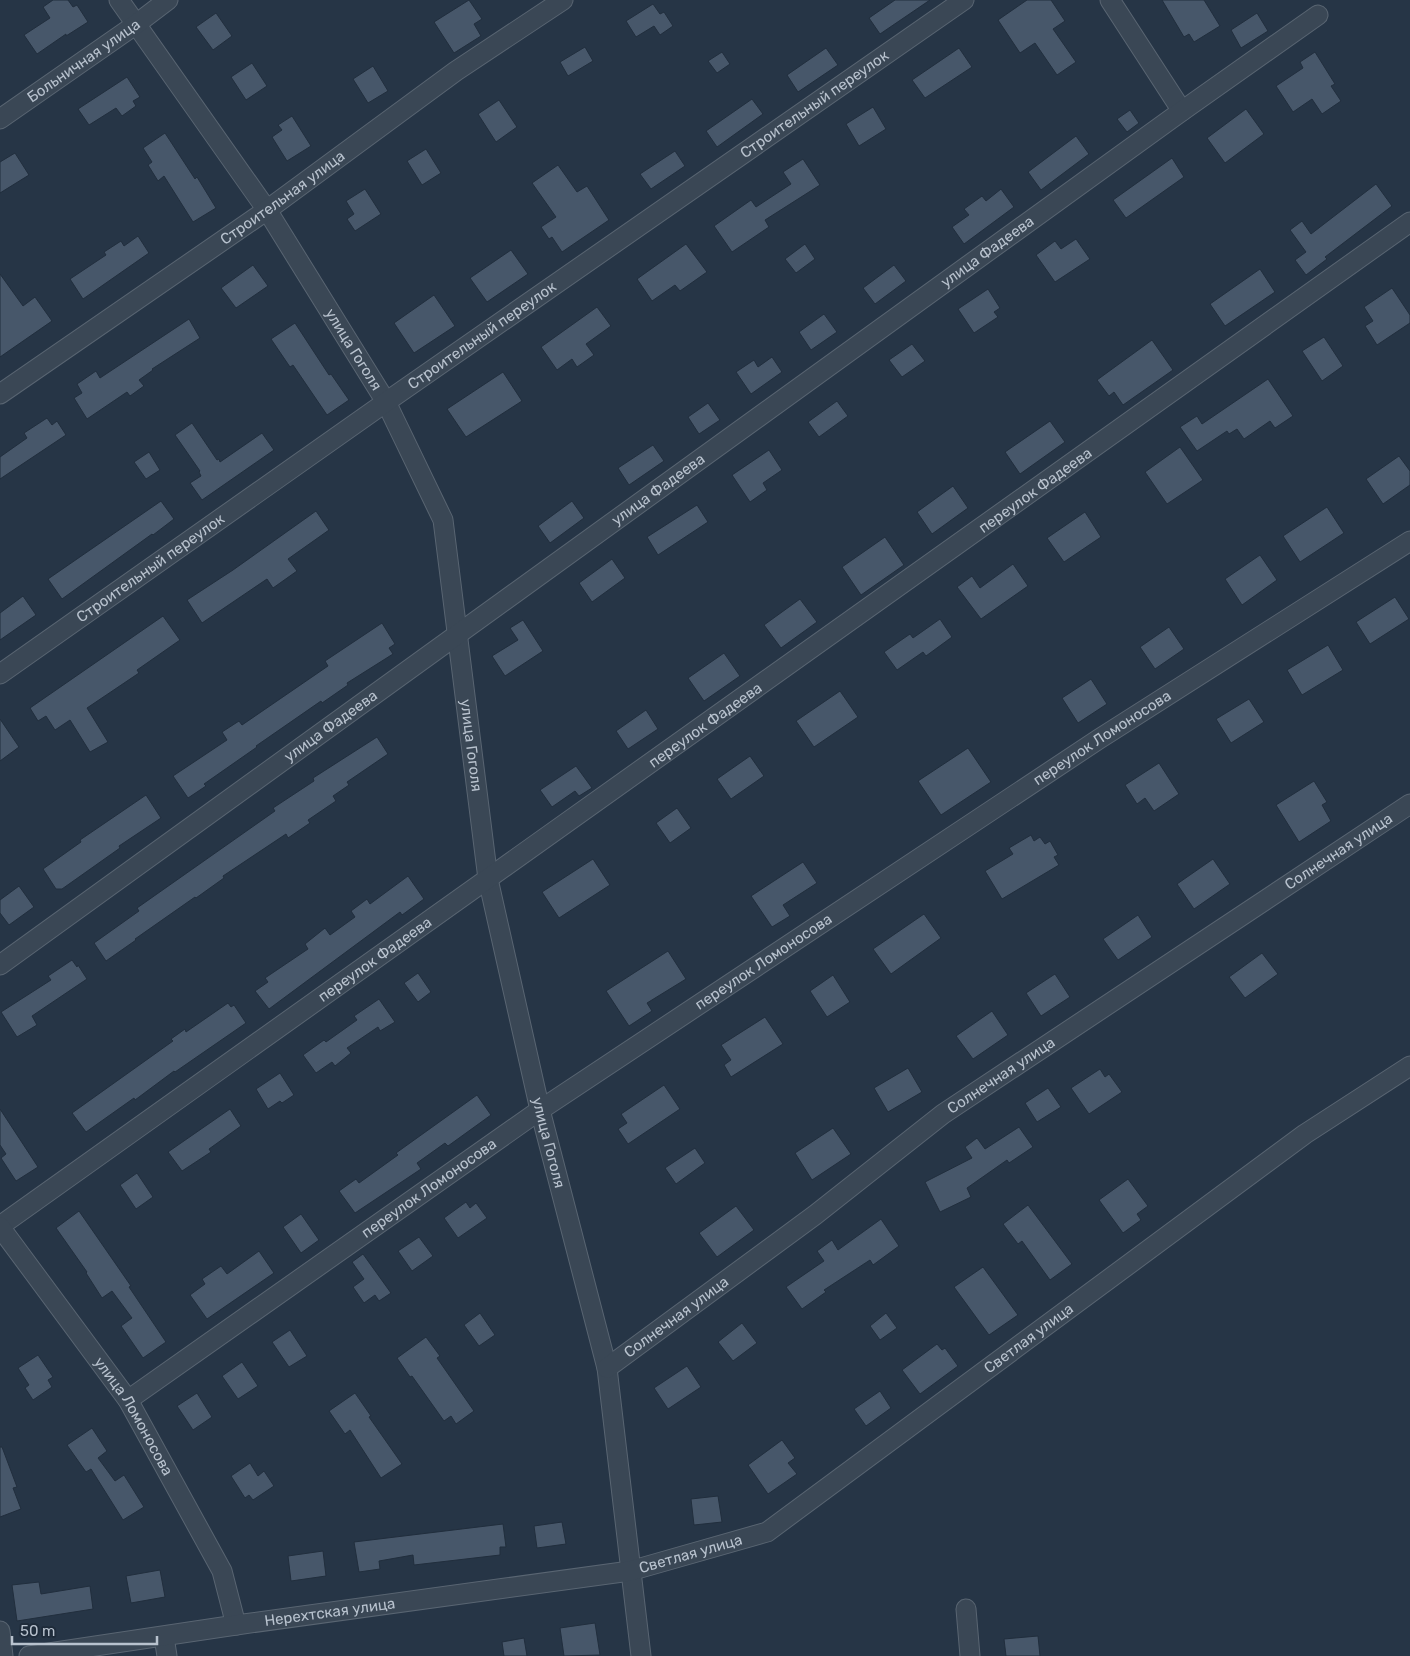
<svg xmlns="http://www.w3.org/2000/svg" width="1410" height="1656" viewBox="0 0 1410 1656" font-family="Rubik,sans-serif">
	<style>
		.building { fill: #47576a; stroke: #212e3d }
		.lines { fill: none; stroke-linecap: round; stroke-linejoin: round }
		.minor-casing { stroke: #596572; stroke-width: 21 }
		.minor { stroke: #3a4755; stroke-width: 19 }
		.labels { text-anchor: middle; stroke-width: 5; stroke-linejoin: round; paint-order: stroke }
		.street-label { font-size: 15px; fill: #b8c2ce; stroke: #1f2c3b }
	</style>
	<rect width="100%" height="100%" fill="#263546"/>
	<path class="building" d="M53,0H68L73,7L77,5L88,22L66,36V34L37,54L24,35L50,18L43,7Z
		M469,0L482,19L474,24L481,36L454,53L434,22Z
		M895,0H930L880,34L869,18Z
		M1027,0H1051L1065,21L1053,29L1076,62L1057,75L1035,43L1020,53L998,20Z
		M1162,0H1204L1220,26L1194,42L1189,34L1184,37Z
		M653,4L660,14L664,12L673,26L660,35L654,26L636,37L626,21Z
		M216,13L232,36L213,50L196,27Z
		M1257,13L1268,31L1241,48L1231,30Z
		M585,47L593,61L568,76L560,62Z
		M826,48L838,65L798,92L787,75Z
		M959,48L972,67L925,98L912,80Z
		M722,52L730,64L717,73L708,61Z
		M1315,52L1335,84L1331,86L1341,101L1322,114L1312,99L1293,112L1276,86L1303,68L1300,62Z
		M252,63L267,86L246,100L231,77Z
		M373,66L388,91L368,103L353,79Z
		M127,77L140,97L133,101L136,106L122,116L116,108L89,125L78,109Z
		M752,99L763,114L717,147L706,131Z
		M499,100L517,127L496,142L478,114Z
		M873,107L886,129L859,146L846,124Z
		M1246,109L1264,134L1225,163L1207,138Z
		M1130,110L1139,123L1127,132L1117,119Z
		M292,116L311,146L287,161L272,137L282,130L278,125Z
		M165,133L195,179L197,177L216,208L193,222L164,176L158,181L148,165L152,162L143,148Z
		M1076,136L1089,154L1041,190L1028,172Z
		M426,149L441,173L422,185L407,161Z
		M675,151L685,166L651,189L640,174Z
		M15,153L29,175L0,193V162Z
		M1172,158L1184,177L1126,218L1113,200Z
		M803,159L820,185L765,220L769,227L732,252L714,226L751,200L756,207L791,184L783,172Z
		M558,165L577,192L587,186L609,220L562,252L552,237L549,239L541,227L556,217L532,183Z
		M1376,184L1392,206L1325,257L1327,259L1306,275L1295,260L1306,252L1290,230L1302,221L1311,234Z
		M365,189L381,214L355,231L347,219L354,214L346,201Z
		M1001,189L1014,207L964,244L952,227L969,215L964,209L982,196L986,201Z
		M138,236L149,253L83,299L70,279L106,255L104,252L121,241L124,246Z
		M1076,239L1090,259L1055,282L1036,255L1055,241L1061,249Z
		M686,244L707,272L680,291L675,285L652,301L637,279Z
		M805,244L815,259L796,273L785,259Z
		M511,250L528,274L487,302L470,278Z
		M253,265L268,286L236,308L221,288Z
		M894,265L906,281L875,304L863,288Z
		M1260,269L1275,292L1225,326L1210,304Z
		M0,274L23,306L35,297L52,321L0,357Z
		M1392,288L1410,315V323L1377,345L1365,326L1373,321L1364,307Z
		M988,289L1000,308L994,312L998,317L974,333L958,309Z
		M434,295L455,326L414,353L394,323Z
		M597,307L611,326L586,344L594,355L577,367L572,359L557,370L541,347Z
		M824,314L837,332L811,350L799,332Z
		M189,319L200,338L152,369L153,370L139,380L144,386L130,396L127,392L87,419L74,398L82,393L77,384L96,371L100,378Z
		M295,323L329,375L331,374L349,400L327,415L293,365L290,367L271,339Z
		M1324,337L1343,366L1322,381L1302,351Z
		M1152,340L1173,370L1123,405L1114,392L1109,396L1097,380Z
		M912,344L925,361L902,377L889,360Z
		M772,357L782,372L751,394L736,372L754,360L758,367Z
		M503,372L522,401L466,437L447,409Z
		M1268,379L1293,416L1275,428L1270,421L1244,439L1237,429L1229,434L1227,431L1197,451L1180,427L1197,416L1202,424Z
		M837,401L848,416L819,437L808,422Z
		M708,403L720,420L699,434L688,417Z
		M47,418L52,425L57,421L66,435L0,479V457L27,438L24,433Z
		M1050,421L1065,442L1020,474L1005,452Z
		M192,423L217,460L219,459L220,462L262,433L274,450L202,500L190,483L201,476L199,472L200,471L175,435Z
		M653,445L664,461L629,485L618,468Z
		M1180,447L1203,480L1167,504L1145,472Z
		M769,450L782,470L763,483L767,490L750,502L732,475Z
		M149,452L160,470L146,479L134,462Z
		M1399,456L1410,471V485L1383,504L1366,479Z
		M953,486L968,508L932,534L917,512Z
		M161,501L174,519L153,535L152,534L62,599L48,579Z
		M572,501L584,518L550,543L538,526Z
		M697,505L708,522L658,555L647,537Z
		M1327,507L1344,533L1300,562L1283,536Z
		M316,511L329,530L288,559L297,571L273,588L267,579L202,623L187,600L233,570Z
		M1085,512L1101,537L1064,562L1047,538Z
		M885,537L904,565L861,595L842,567Z
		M1260,555L1277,580L1242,605L1225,579Z
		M612,559L625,578L592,602L579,583Z
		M1013,564L1028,586L981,619L957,587L972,576L980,588Z
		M23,596L36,615L0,640V613Z
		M1395,597L1409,619L1370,644L1356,622Z
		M800,599L817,622L781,648L764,625Z
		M163,616L180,640L137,670L139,673L87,708L108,742L90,752L70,720L55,730L46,716L38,721L30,708Z
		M940,619L952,637L926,656L923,652L897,670L884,652L910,634L913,638Z
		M523,620L543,651L505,676L492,656L518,640L510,628Z
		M382,623L395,644L389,648L393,654L347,683L348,685L322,703L321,701L256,746L257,747L204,784L206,786L188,798L173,776L227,740L222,732L239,721L242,725L328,666L325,661Z
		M1169,627L1184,649L1155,669L1140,647Z
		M1328,645L1343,670L1302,695L1287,670Z
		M724,653L740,676L704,701L688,678Z
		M1091,679L1107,704L1078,723L1062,698Z
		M840,691L858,717L814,747L796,721Z
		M1249,699L1264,722L1231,743L1216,719Z
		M646,710L658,729L628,749L616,731Z
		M0,719L19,747L0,761Z
		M377,737L388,754L347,782L349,785L333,796L336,801L308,820L310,823L288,838L286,834L223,876L224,878L196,898L195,897L135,939L136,940L106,961L94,943L139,911L137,908L275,811L273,808L314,781L313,778Z
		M968,748L991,782L941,815L918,781Z
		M750,756L764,776L731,799L717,779Z
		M1159,763L1179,794L1154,811L1145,798L1137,804L1125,785Z
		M576,766L592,788L579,796L575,791L552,807L540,790Z
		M1314,781L1327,802L1322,805L1331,821L1299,842L1276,805Z
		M146,795L161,818L119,846L120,848L62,889H56L43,869L81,842L80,840Z
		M677,808L691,828L670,843L656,823Z
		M1031,835L1034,841L1040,837L1045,844L1050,841L1058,855L1054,857L1059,865L1002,899L985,871L1013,854L1009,848Z
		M593,859L610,885L559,918L542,892Z
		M1213,859L1230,884L1194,909L1177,884Z
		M803,862L817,883L783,905L790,916L772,927L751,896Z
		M408,876L424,899L402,915L400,912L269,1009L255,991L268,982L265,978L308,949L305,944L325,928L330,935L355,917L351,911L367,899L370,904Z
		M19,886L34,907L9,925L0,913V900Z
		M924,914L941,938L891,974L873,949Z
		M1138,915L1152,937L1118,960L1103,939Z
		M668,951L686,979L647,1003L652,1011L629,1026L606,991Z
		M1262,953L1278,974L1245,998L1229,977Z
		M72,960L77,967L78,965L87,979L32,1016L37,1025L17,1037L1,1012L51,980L48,976Z
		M418,973L431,992L418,1002L404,983Z
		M1055,974L1070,997L1041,1016L1026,993Z
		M833,975L850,1002L827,1017L810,991Z
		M379,999L395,1022L380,1031L378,1027L347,1048L351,1053L335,1066L332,1062L316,1073L303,1055L324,1040L326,1042L357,1020L354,1016Z
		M228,1003L231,1007L234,1005L246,1023L175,1072L174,1071L135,1100L134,1098L86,1132L72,1113L173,1041L171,1039L185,1029L186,1032Z
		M992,1011L1008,1035L973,1059L956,1036Z
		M765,1017L783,1044L731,1077L724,1065L731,1060L721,1045Z
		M908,1068L922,1092L888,1112L874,1088Z
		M1100,1069L1105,1077L1109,1074L1122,1092L1089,1114L1071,1088Z
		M280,1073L294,1095L282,1103L280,1101L268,1109L256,1089Z
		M664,1085L680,1109L628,1144L618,1129L627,1123L621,1114Z
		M1048,1088L1061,1107L1037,1122L1025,1103Z
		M477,1095L491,1115L448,1146L445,1143L417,1163L421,1169L355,1213L339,1191L356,1179L359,1183L398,1155L396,1153Z
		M0,1109L38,1167L16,1181L1,1158L6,1154L0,1145Z
		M230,1109L241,1126L209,1149L211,1152L182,1171L168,1152Z
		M1019,1127L1033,1147L1009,1163L1007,1160L967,1188L971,1197L940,1212L925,1182L972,1158L965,1147L977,1138L985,1149Z
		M833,1128L851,1154L812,1180L795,1153Z
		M695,1148L705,1163L676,1184L665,1168Z
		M137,1173L153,1197L136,1209L120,1185Z
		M1128,1179L1148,1206L1137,1214L1141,1220L1123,1233L1099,1200Z
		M466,1202L470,1208L476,1203L487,1218L458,1238L444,1218Z
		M1028,1205L1072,1264L1050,1280L1022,1241L1018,1244L1003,1224Z
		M736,1206L754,1230L717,1257L699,1233Z
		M79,1211L131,1286L129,1287L166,1342L143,1358L121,1326L132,1318L112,1291L102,1298L86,1273L87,1272L56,1228Z
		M301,1214L319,1240L301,1253L283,1227Z
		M881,1219L899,1246L873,1265L870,1260L824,1290L826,1292L802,1309L786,1287L824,1261L817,1251L832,1240L838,1250Z
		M419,1237L433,1256L412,1271L398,1251Z
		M259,1251L274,1273L207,1319L190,1295L205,1284L202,1279L221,1266L227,1274Z
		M363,1254L391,1293L379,1301L375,1295L364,1303L353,1287L364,1279L352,1262Z
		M983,1267L1018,1315L989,1335L954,1287Z
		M480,1313L495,1335L479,1346L464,1325Z
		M886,1313L897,1328L880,1340L870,1326Z
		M742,1323L757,1343L733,1361L718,1342Z
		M290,1330L307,1356L289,1367L272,1342Z
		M426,1337L440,1356L437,1358L474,1411L456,1424L451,1416L444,1421L412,1376L410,1377L397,1358Z
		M937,1344L942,1350L945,1348L958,1366L920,1394L902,1370Z
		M38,1355L53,1377L48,1380L52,1387L33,1400L25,1388L29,1385L18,1368Z
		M242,1362L258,1386L238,1399L222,1376Z
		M687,1366L701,1387L668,1409L654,1388Z
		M880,1391L891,1408L866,1426L854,1409Z
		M197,1393L212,1417L193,1430L177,1406Z
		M355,1393L371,1416L369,1417L402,1464L381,1478L350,1430L345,1434L329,1411Z
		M92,1428L107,1451L98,1458L115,1481L124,1475L144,1507L123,1520L91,1469L86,1472L67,1445Z
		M782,1440L795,1458L788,1463L797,1474L768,1494L748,1465Z
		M0,1447H2L17,1487L13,1488L21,1509L0,1517Z
		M250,1463L258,1476L264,1471L274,1486L253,1500L249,1495L245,1498L231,1476Z
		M718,1496L722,1522L694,1525L691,1499Z
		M562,1522L566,1544L537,1548L534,1526Z
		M503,1524L506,1547H500V1555L414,1565L413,1555L379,1561L380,1569L359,1572L354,1542Z
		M323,1551L326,1576L291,1581L288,1556Z
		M160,1570L165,1597L131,1603L126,1576Z
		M39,1582L41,1594L90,1586L93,1609L17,1621L12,1585Z
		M595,1623L600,1655L564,1656L560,1628Z
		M1038,1636L1040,1656H1006L1004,1639Z
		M524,1638L527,1656H504L502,1642Z"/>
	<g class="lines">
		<defs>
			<g id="minor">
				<path id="s1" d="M119,0L267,210L386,402L443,520L488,879L540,1110L607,1368L641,1656"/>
				<path d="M1110,0L1182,111"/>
				<path id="s2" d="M0,119L135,25L168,0"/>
				<path id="s3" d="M0,394L267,210L456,71L563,0"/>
				<path id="s4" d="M0,674L386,402L964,0"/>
				<path id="s5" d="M0,965L1182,111L1318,15"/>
				<path id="s6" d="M0,1226C470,891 942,559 1410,222"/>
				<path id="s7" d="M0,1227L128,1400L222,1571L236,1625"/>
				<path id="s8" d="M607,1368L815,1215L943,1114L1410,804"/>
				<path id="s9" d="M128,1400L540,1110L1099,739L1410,541"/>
				<path d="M966,1609L970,1656"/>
				<path d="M0,1631L3,1656"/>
				<path d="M164,1637L167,1656"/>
				<path id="s10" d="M29,1656L236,1625L630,1571L767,1532L1305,1134L1410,1066"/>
			</g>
		</defs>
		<use href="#minor" class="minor-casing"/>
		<use href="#minor" class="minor"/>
	</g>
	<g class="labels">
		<g class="street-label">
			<text dy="5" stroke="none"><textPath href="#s2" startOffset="102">Больничная улица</textPath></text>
			<text dy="5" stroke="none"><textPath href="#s4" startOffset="994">Строительный переулок</textPath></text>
			<text dy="5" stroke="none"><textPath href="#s3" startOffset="344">Строительная улица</textPath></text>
			<text dy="5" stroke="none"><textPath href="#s5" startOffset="1218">улица Фадеева</textPath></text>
			<text dy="5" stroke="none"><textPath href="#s4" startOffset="589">Строительный переулок</textPath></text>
			<text dy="5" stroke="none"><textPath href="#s1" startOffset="421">улица Гоголя</textPath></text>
			<text dy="5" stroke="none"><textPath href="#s5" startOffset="812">улица Фадеева</textPath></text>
			<text dy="5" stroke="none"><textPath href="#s6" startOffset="1270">переулок Фадеева</textPath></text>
			<text dy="5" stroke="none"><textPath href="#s4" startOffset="184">Строительный переулок</textPath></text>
			<text dy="5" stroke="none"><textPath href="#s6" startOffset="865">переулок Фадеева</textPath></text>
			<text dy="5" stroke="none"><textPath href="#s5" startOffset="408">улица Фадеева</textPath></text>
			<text dy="5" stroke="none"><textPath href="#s9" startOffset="1178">переулок Ломоносова</textPath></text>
			<text dy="5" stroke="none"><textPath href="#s1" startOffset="841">улица Гоголя</textPath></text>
			<text dy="5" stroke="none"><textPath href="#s8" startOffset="896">Солнечная улица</textPath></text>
			<text dy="5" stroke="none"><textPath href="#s6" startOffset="460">переулок Фадеева</textPath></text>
			<text dy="5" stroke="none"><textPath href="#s9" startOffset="772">переулок Ломоносова</textPath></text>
			<text dy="5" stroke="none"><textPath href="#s8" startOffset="491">Солнечная улица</textPath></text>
			<text dy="5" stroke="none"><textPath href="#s1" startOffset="1246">улица Гоголя</textPath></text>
			<text dy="5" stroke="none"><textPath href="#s9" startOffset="368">переулок Ломоносова</textPath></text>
			<text dy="5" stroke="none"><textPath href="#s8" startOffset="86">Солнечная улица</textPath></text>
			<text dy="5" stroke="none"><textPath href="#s10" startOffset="1075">Светлая улица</textPath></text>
			<text dy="5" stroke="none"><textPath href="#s7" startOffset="232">улица Ломоносова</textPath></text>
			<text dy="5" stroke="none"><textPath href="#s10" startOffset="670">Светлая улица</textPath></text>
			<text dy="5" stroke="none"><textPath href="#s10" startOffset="304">Нерехтская улица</textPath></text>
		</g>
	</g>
	<path d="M12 1636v8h145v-8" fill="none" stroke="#b8c2ce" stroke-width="2.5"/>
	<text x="20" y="1636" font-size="15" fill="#b8c2ce" stroke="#1f2c3b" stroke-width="4" paint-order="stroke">50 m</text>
</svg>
